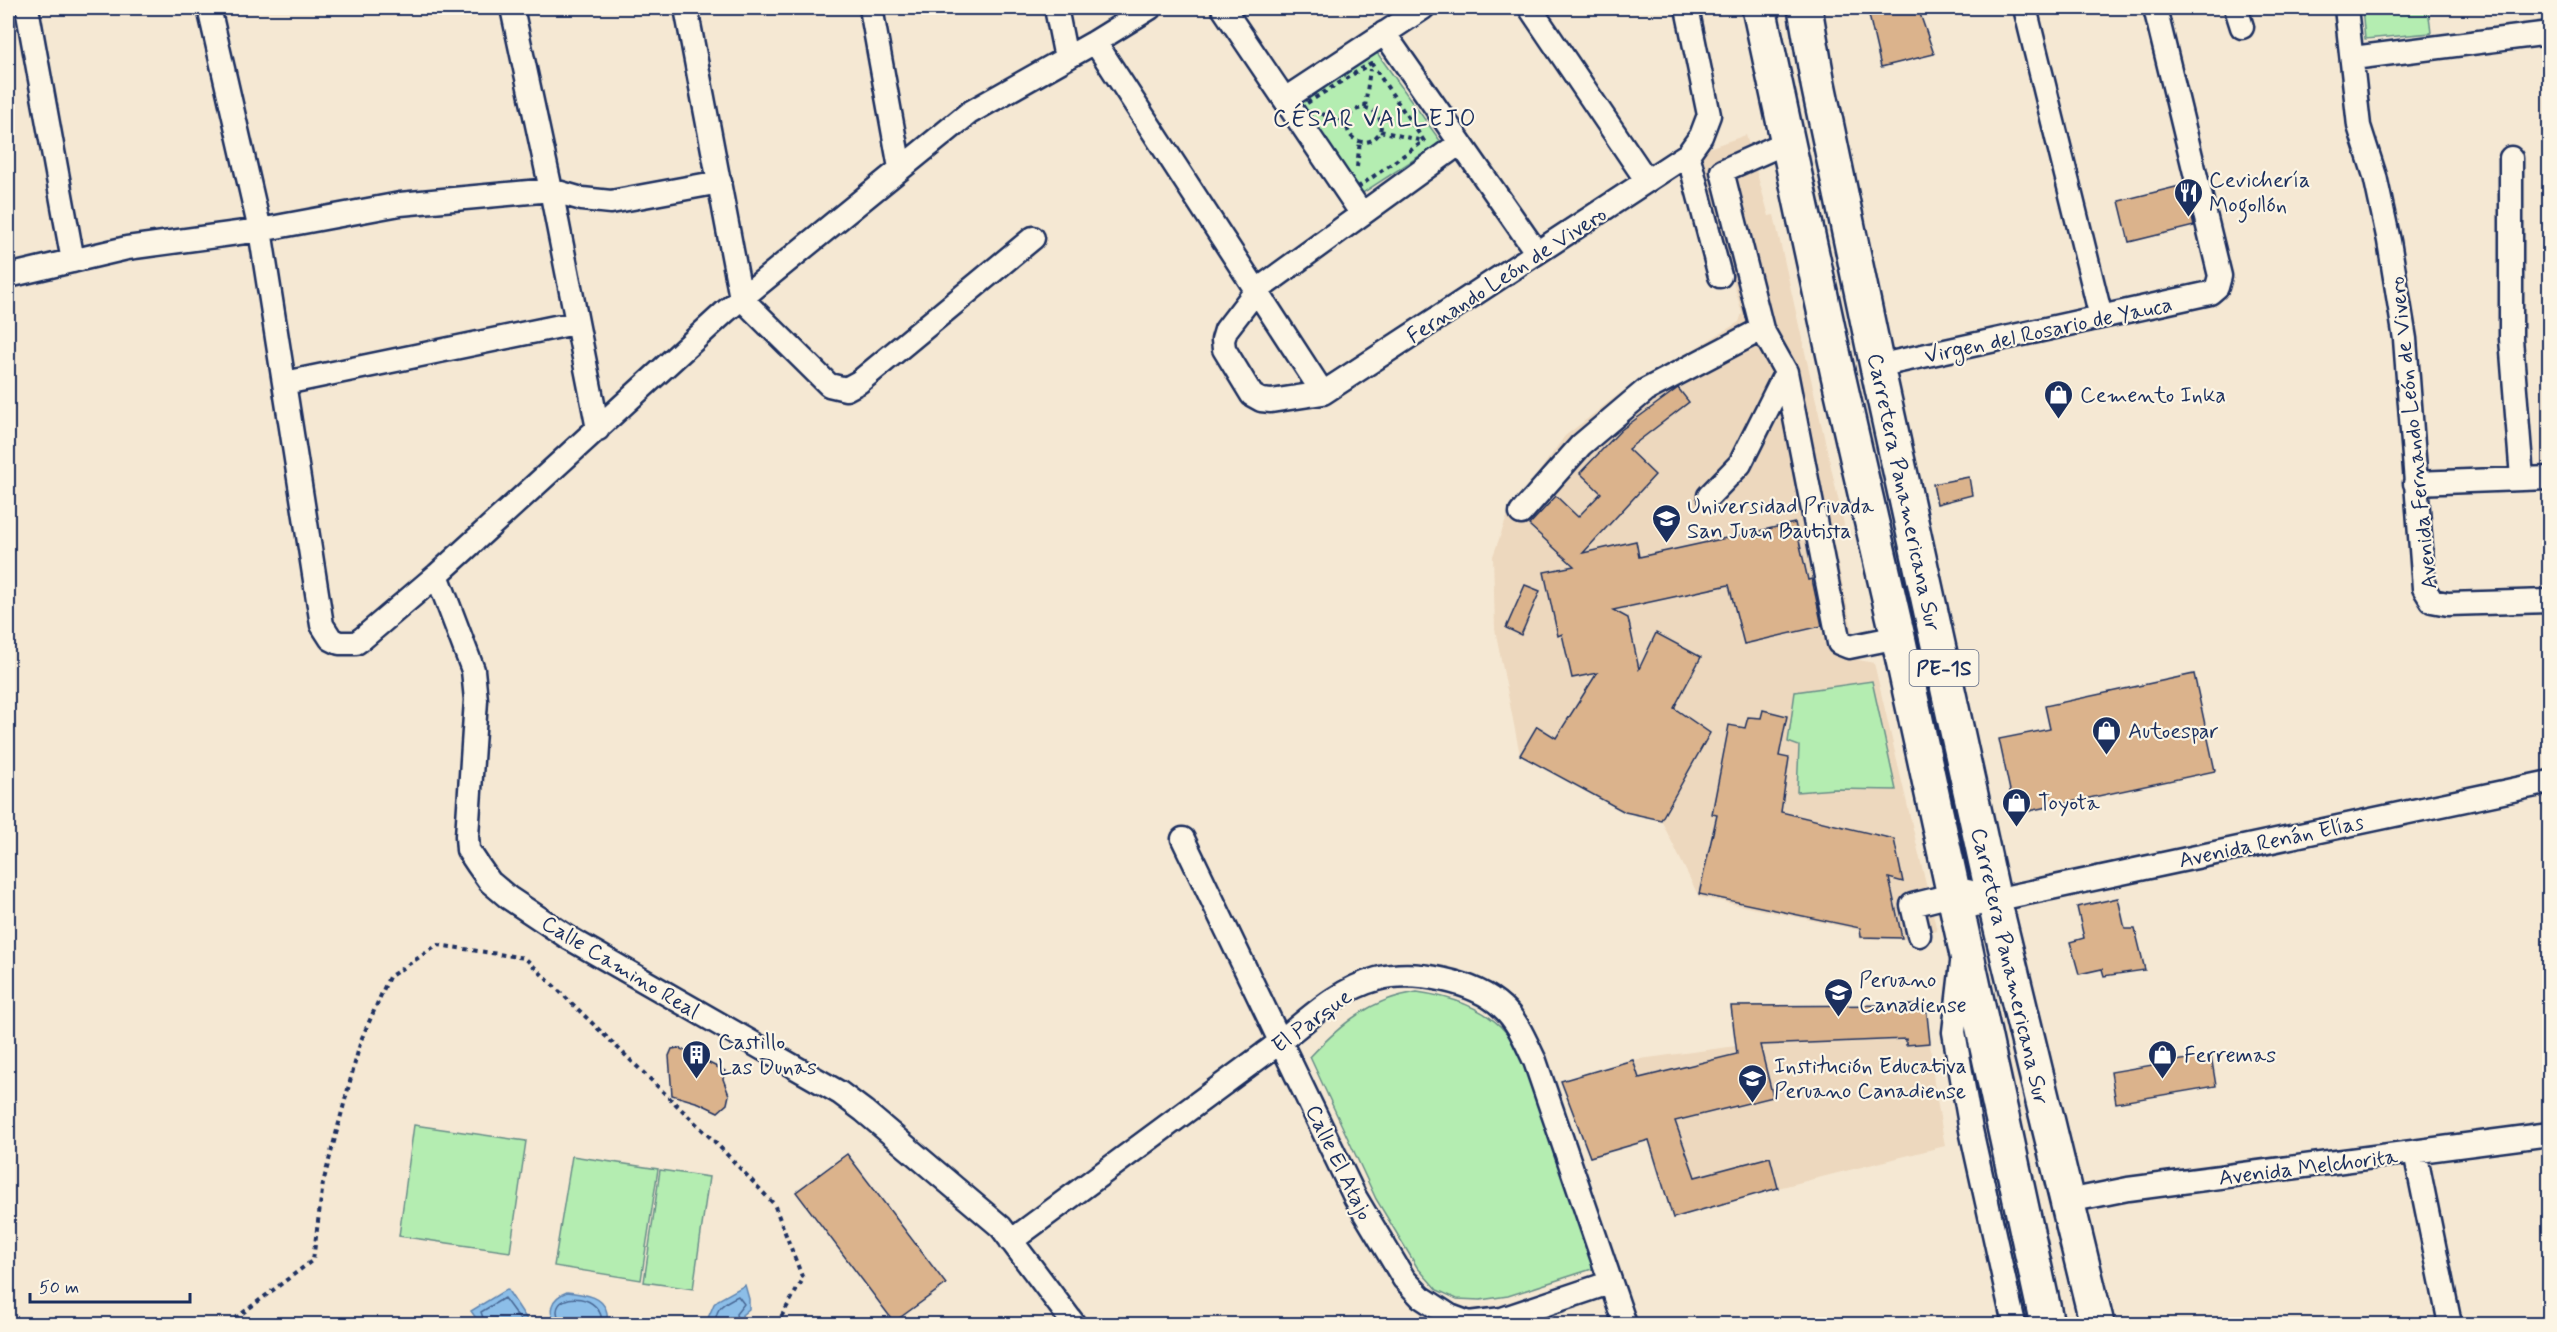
<svg xmlns="http://www.w3.org/2000/svg" width="2557" height="1332" viewBox="0 0 2557 1332" font-family="Mynerve,sans-serif">
	<style>
		.built { fill: #edd8be }
		.green { fill: #b4edb1; stroke: #688e88; stroke-width: 1.5 }
		.water { fill: #8cbee8; stroke: #5f85b1; stroke-width: 1.5 }
		.lines { fill: none; stroke-linecap: round; stroke-linejoin: round }
		.shore { stroke: #486895; stroke-width: 1.5 }
		.building { fill: #dbb38c; stroke: #1b2f5e; stroke-width: 1.5 }
		.minor-casing { stroke: #1b2f5e; stroke-width: 27 }
		.highway-casing { stroke: #1b2f5e; stroke-width: 38 }
		.path { stroke: #1b2f5e; stroke-width: 4; stroke-dasharray: 4.5 4.5; stroke-linecap: butt }
		.minor { stroke: #fcf5e5; stroke-width: 22 }
		.highway { stroke: #fcf5e5; stroke-width: 33 }
		.labels { text-anchor: middle; stroke-width: 4.5; stroke-linejoin: round; paint-order: stroke }
		.shield { fill: #fcf5e5; stroke: #5e6a86; stroke-width: 1.5 }
		.shield-label { font-size: 21px; font-weight: bold; fill: #1b2f5e }
		.poi-label { font-size: 22px; fill: #1b2f5e; stroke: #fcf5e5; text-anchor: start }
		.street-label { font-size: 22px; fill: #1b2f5e; stroke: #fcf5e5 }
		.neighbourhood-label { font-size: 24px; letter-spacing: 1.5px; fill: #1b2f5e; stroke: #fcf5e5 }
	</style>
	<rect width="100%" height="100%" fill="#f5e8d3"/>
	<filter id="ink" filterUnits="userSpaceOnUse"><feTurbulence type="fractalNoise" baseFrequency=".0167" numOctaves="2"/><feDisplacementMap in="SourceGraphic" scale="12" xChannelSelector="R" yChannelSelector="G"/><feConvolveMatrix kernelMatrix="1 2 1 2 8 2 1 2 1" color-interpolation-filters="sRGB"/></filter>
	<g filter="url(#ink)">
		<path class="built" d="M1746,135L1769,216L1774,215L1845,529L1831,532L1859,660L1874,663L1937,931L1904,939H1860L1859,930L1699,897L1661,820L1625,812L1520,755L1495,629L1493,556L1508,514L1565,436L1622,392L1739,322L1742,313L1697,152Z
			M1926,1005L1934,1083L1945,1146L1778,1188L1673,1218L1649,1140L1590,1157L1561,1081L1633,1060L1736,1046L1731,1006Z"/>
		<path class="green" d="M2362,8H2428L2431,33L2365,39Z
			M1375,50L1441,142L1355,198L1297,106Z
			M1872,681L1896,790L1835,789L1797,792L1799,746L1788,742L1795,692Z
			M1417,992C1446,996 1478,1005 1500,1026C1526,1050 1538,1101 1549,1134C1564,1179 1580,1224 1595,1268L1508,1296L1480,1300L1457,1299L1437,1290L1417,1267L1376,1199L1310,1057C1341,1024 1370,999 1417,992Z
			M414,1125L526,1141L510,1252L399,1236Z
			M572,1156L658,1169L641,1280L554,1266Z
			M660,1170L709,1177L693,1289L644,1282Z"/>
		<path class="water" d="M745,1285L749,1299V1309L742,1315L745,1324H711L708,1318L714,1304L718,1300Z
			M507,1289L530,1324H480L471,1311Z
			M567,1292C588,1295 611,1296 607,1324H556C547,1311 551,1298 567,1292Z"/>
		<g class="lines">
			<path class="shore" d="M485,1324L481,1312L504,1298L523,1324
				M560,1324C560,1320 557,1316 557,1311C558,1291 603,1294 602,1324
				M716,1324C714,1308 725,1302 738,1296L744,1304L736,1314L738,1324"/>
		</g>
		<path class="building" d="M1898,8H1918L1934,54L1881,67L1869,15Z
			M2184,185L2194,226L2129,242L2119,201Z
			M1678,388L1689,402L1628,449L1655,475L1583,553L1636,541L1639,557L1795,523L1808,580L1812,579L1822,626L1744,644L1729,585L1613,610L1628,618L1639,669L1656,633L1701,657L1674,708L1710,733L1661,820L1625,812L1520,755L1537,726L1556,738L1597,673L1572,678L1562,634L1558,636L1544,572L1574,566L1529,525L1556,496L1578,517L1601,493L1580,473L1621,430Z
			M1969,477L1972,495L1937,504L1933,484Z
			M1525,585L1540,591L1521,635L1506,628Z
			M2194,674L2215,771L2015,814L1999,739L2050,729L2045,706Z
			M1763,710L1787,716L1779,756L1789,758L1781,812L1894,839L1903,882L1889,878L1902,938L1861,937L1860,928L1699,894L1717,815L1712,814L1729,725L1745,728L1748,717L1761,718Z
			M2118,898L2125,929H2135L2145,970L2104,976L2102,969L2079,974L2070,942L2084,938L2077,907Z
			M1926,1005L1930,1043L1906,1045V1039L1760,1045L1773,1097L1675,1121L1695,1177L1770,1157L1778,1188L1673,1218L1649,1140L1590,1157L1561,1081L1633,1060L1639,1078L1737,1054L1731,1006Z
			M679,1048L725,1071L723,1079L729,1095L727,1104L718,1112L699,1103L672,1095L669,1056L672,1049Z
			M2211,1055L2216,1086L2116,1103L2111,1072Z
			M847,1154L946,1284L894,1322L796,1192Z"/>
		<g class="lines">
			<defs>
				<path id="minor" d="M27,8L73,261
					M209,8L260,230L322,625L331,639L339,643H356L363,638L437,575L726,311L969,113L1095,42L1150,8
					M512,8L551,190L598,429
					M686,8L741,298L829,385L846,389L859,382L1033,238
					M871,8L900,168
					M1056,8L1066,58
					M1223,8L1362,214
					M1530,8L1647,181
					M2025,8L2101,317
					M2236,8L2242,27
					M2346,8L2359,126L2375,176L2389,241L2405,339L2424,588L2432,601L2448,604L2550,601
					M1384,33L1537,253
					M1095,42L1323,393
					M2353,58L2550,33
					M1285,99L1423,8
					M1787,142L1722,171L1762,329L1786,372L1839,643L1849,647L1898,637
					M1460,143L1256,291L1226,330L1223,340L1224,349L1252,395L1261,400L1271,401L1323,393L1688,154L1701,136L1709,115L1687,8
					M1688,154L1720,276
					M2511,158V339L2522,478
					M8,276L127,248L260,230L400,204L551,190L582,199L611,202L720,182
					M1877,366L2210,293L2217,287L2220,276L2155,8
					M285,383L575,323
					M2415,483L2550,478
					M1709,496L1740,464L1786,372
					M1521,513L1581,445L1646,390L1762,329
					M437,575L473,670L476,700L467,836L468,850L478,865L490,882L509,898L569,938L840,1093L864,1111L1001,1227L1074,1324
					M1183,839L1355,1197L1404,1279L1421,1297L1450,1316L1469,1323L1502,1319L1609,1283
					M1957,910L1994,900L2550,782
					M1919,935L1912,905L1968,891
					M1962,963L1954,1032L1971,1130L2014,1324
					M2415,1152L2450,1324
					M2068,1201L2128,1189L2550,1134
					M1011,1241C1096,1178 1180,1116 1264,1054C1301,1027 1332,991 1377,979C1414,969 1474,981 1502,1007C1518,1021 1526,1043 1535,1061L1625,1324"/>
				<path id="highway" d="M1759,8L1838,375L1898,637L2047,1324
					M1805,8L1818,84L1877,366L1994,900L2097,1324"/>
			</defs>
			<use href="#minor" class="minor-casing"/>
			<use href="#highway" class="highway-casing"/>
			<path class="path" d="M1371,63L1424,141L1354,190L1299,108Z
				M1365,107L1370,69
				M1347 125a17 17 0 1 1 34 0a17 17 0 1 1-34 0Z
				M1322,114L1347,121
				M1380,131L1423,141
				M1357,167L1360,141
				M228,1324L313,1260L323,1183L361,1040L389,977L438,945L525,958L716,1143L774,1204L803,1279L777,1324"/>
			<use href="#minor" class="minor"/>
			<use href="#highway" class="highway"/>
		</g>
	</g>
	<defs>
		<symbol id="restaurant-pin" viewBox="-11 -11 22 30"><path d="M0 17L-7.5 6A9.5 9.5 0 1 1 7.5 6Z" fill="#1b2f5e" stroke="#fcf5e5"/><path d="M-5-6h1v4h1v-4h1v4h1v-4h1v5L-1.5 .5V6h-2V.5L-5-1ZM5-6V6H3V1.5H1.5Q1.5-4 5-6Z" fill="#fff"/></symbol>
		<symbol id="shop-pin" viewBox="-11 -11 22 30"><path d="M0 17L-7.5 6A9.5 9.5 0 1 1 7.5 6Z" fill="#1b2f5e" stroke="#fcf5e5"/><path d="M-5-2.5h2.3a2.7 3.5 0 0 1 5.4 0H5L5.5 6h-11ZM-1.5-2.5h3a1.5 2.3 0 0 0-3 0Z" fill="#fff"/></symbol>
		<symbol id="university-pin" viewBox="-11 -11 22 30"><path d="M0 17L-7.5 6A9.5 9.5 0 1 1 7.5 6Z" fill="#1b2f5e" stroke="#fcf5e5"/><path d="M0-5L7-2L0 1L-7-2ZM-4 1L0 2.5L4 1V4Q0 6-4 4Z" fill="#fff"/></symbol>
		<symbol id="school-pin" viewBox="-11 -11 22 30"><path d="M0 17L-7.5 6A9.5 9.5 0 1 1 7.5 6Z" fill="#1b2f5e" stroke="#fcf5e5"/><path d="M0-5L7-2L0 1L-7-2ZM-4 1L0 2.5L4 1V4Q0 6-4 4Z" fill="#fff"/></symbol>
		<symbol id="building-pin" viewBox="-11 -11 22 30"><path d="M0 17L-7.5 6A9.5 9.5 0 1 1 7.5 6Z" fill="#1b2f5e" stroke="#fcf5e5"/><path d="M-4-6H4V6H1V3H-1V6H-4ZM-2.5-4.3h1.7v1.8h-1.7ZM.8-4.3h1.7v1.8H.8ZM-2.5-1h1.7V.8h-1.7ZM.8-1h1.7V.8H.8Z" fill="#fff"/></symbol>
	</defs>
	<g fill-rule="evenodd">
		<use href="#restaurant-pin" x="2172" y="176" width="33" height="45"/>
		<use href="#shop-pin" x="2042" y="378" width="33" height="45"/>
		<use href="#university-pin" x="1650" y="502" width="33" height="45"/>
		<use href="#shop-pin" x="2090" y="714" width="33" height="45"/>
		<use href="#shop-pin" x="2000" y="786" width="33" height="45"/>
		<use href="#school-pin" x="1822" y="976" width="33" height="45"/>
		<use href="#building-pin" x="680" y="1038" width="33" height="45"/>
		<use href="#shop-pin" x="2146" y="1038" width="33" height="45"/>
		<use href="#school-pin" x="1736" y="1062" width="33" height="45"/>
	</g>
	<g class="labels">
		<rect class="shield" x="1909.5" y="650" width="69" height="36" rx="4.5"/>
		<g class="shield-label">
			<text x="1944" y="675">PE-1S</text>
		</g>
		<g class="poi-label">
			<text x="2209" y="187">Cevichería<tspan x="2209" dy="25">Mogollón</tspan></text>
			<text x="2080" y="402">Cemento Inka</text>
			<text x="1687" y="513">Universidad Privada<tspan x="1687" dy="25">San Juan Bautista</tspan></text>
			<text x="2128" y="738">Autoespar</text>
			<text x="2038" y="810">Toyota</text>
			<text x="1859" y="987">Peruano<tspan x="1859" dy="25">Canadiense</tspan></text>
			<text x="718" y="1049">Castillo<tspan x="718" dy="25">Las Dunas</tspan></text>
			<text x="2184" y="1062">Ferremas</text>
			<text x="1774" y="1073">Institución Educativa<tspan x="1774" dy="25">Peruano Canadiense</tspan></text>
		</g>
		<g class="street-label">
			<text transform="translate(1506 274) rotate(-33)" y="8">Fernando León de Vivero</text>
			<text transform="translate(2048 329) rotate(-12)" y="8">Virgen del Rosario de Yauca</text>
			<text transform="translate(2412 433) rotate(-96)" y="8">Avenida Fernando León de Vivero</text>
			<text transform="translate(1905 492) rotate(78)" y="8">Carretera Panamericana Sur</text>
			<text transform="translate(2271 840) rotate(-12)" y="8">Avenida Renán Elías</text>
			<text transform="translate(621 966) rotate(31)" y="8">Calle Camino Real</text>
			<text transform="translate(2011 966) rotate(77)" y="8">Carretera Panamericana Sur</text>
			<text transform="translate(1311 1020) rotate(-36)" y="8">El Parque</text>
			<text transform="translate(1340 1162) rotate(64)" y="8">Calle El Atajo</text>
			<text transform="translate(2308 1166) rotate(-7)" y="8">Avenida Melchorita</text>
		</g>
		<g class="neighbourhood-label">
			<text x="1375" y="126">CÉSAR VALLEJO</text>
		</g>
	</g>
	<rect width="2557" height="1332" fill="none" stroke="#fcf5e5" stroke-width="30"/>
	<rect x="15" y="15" width="2527" height="1302" fill="none" stroke="#1b2f5e" stroke-width="2" filter="url(#ink)"/>
	<path d="M30 1293v9h160v-9" fill="none" stroke="#1b2f5e" stroke-width="3"/>
	<text x="39" y="1293" font-size="18" fill="#1b2f5e" stroke="#fcf5e5" stroke-width="4.5" paint-order="stroke">50 m</text>
</svg>
